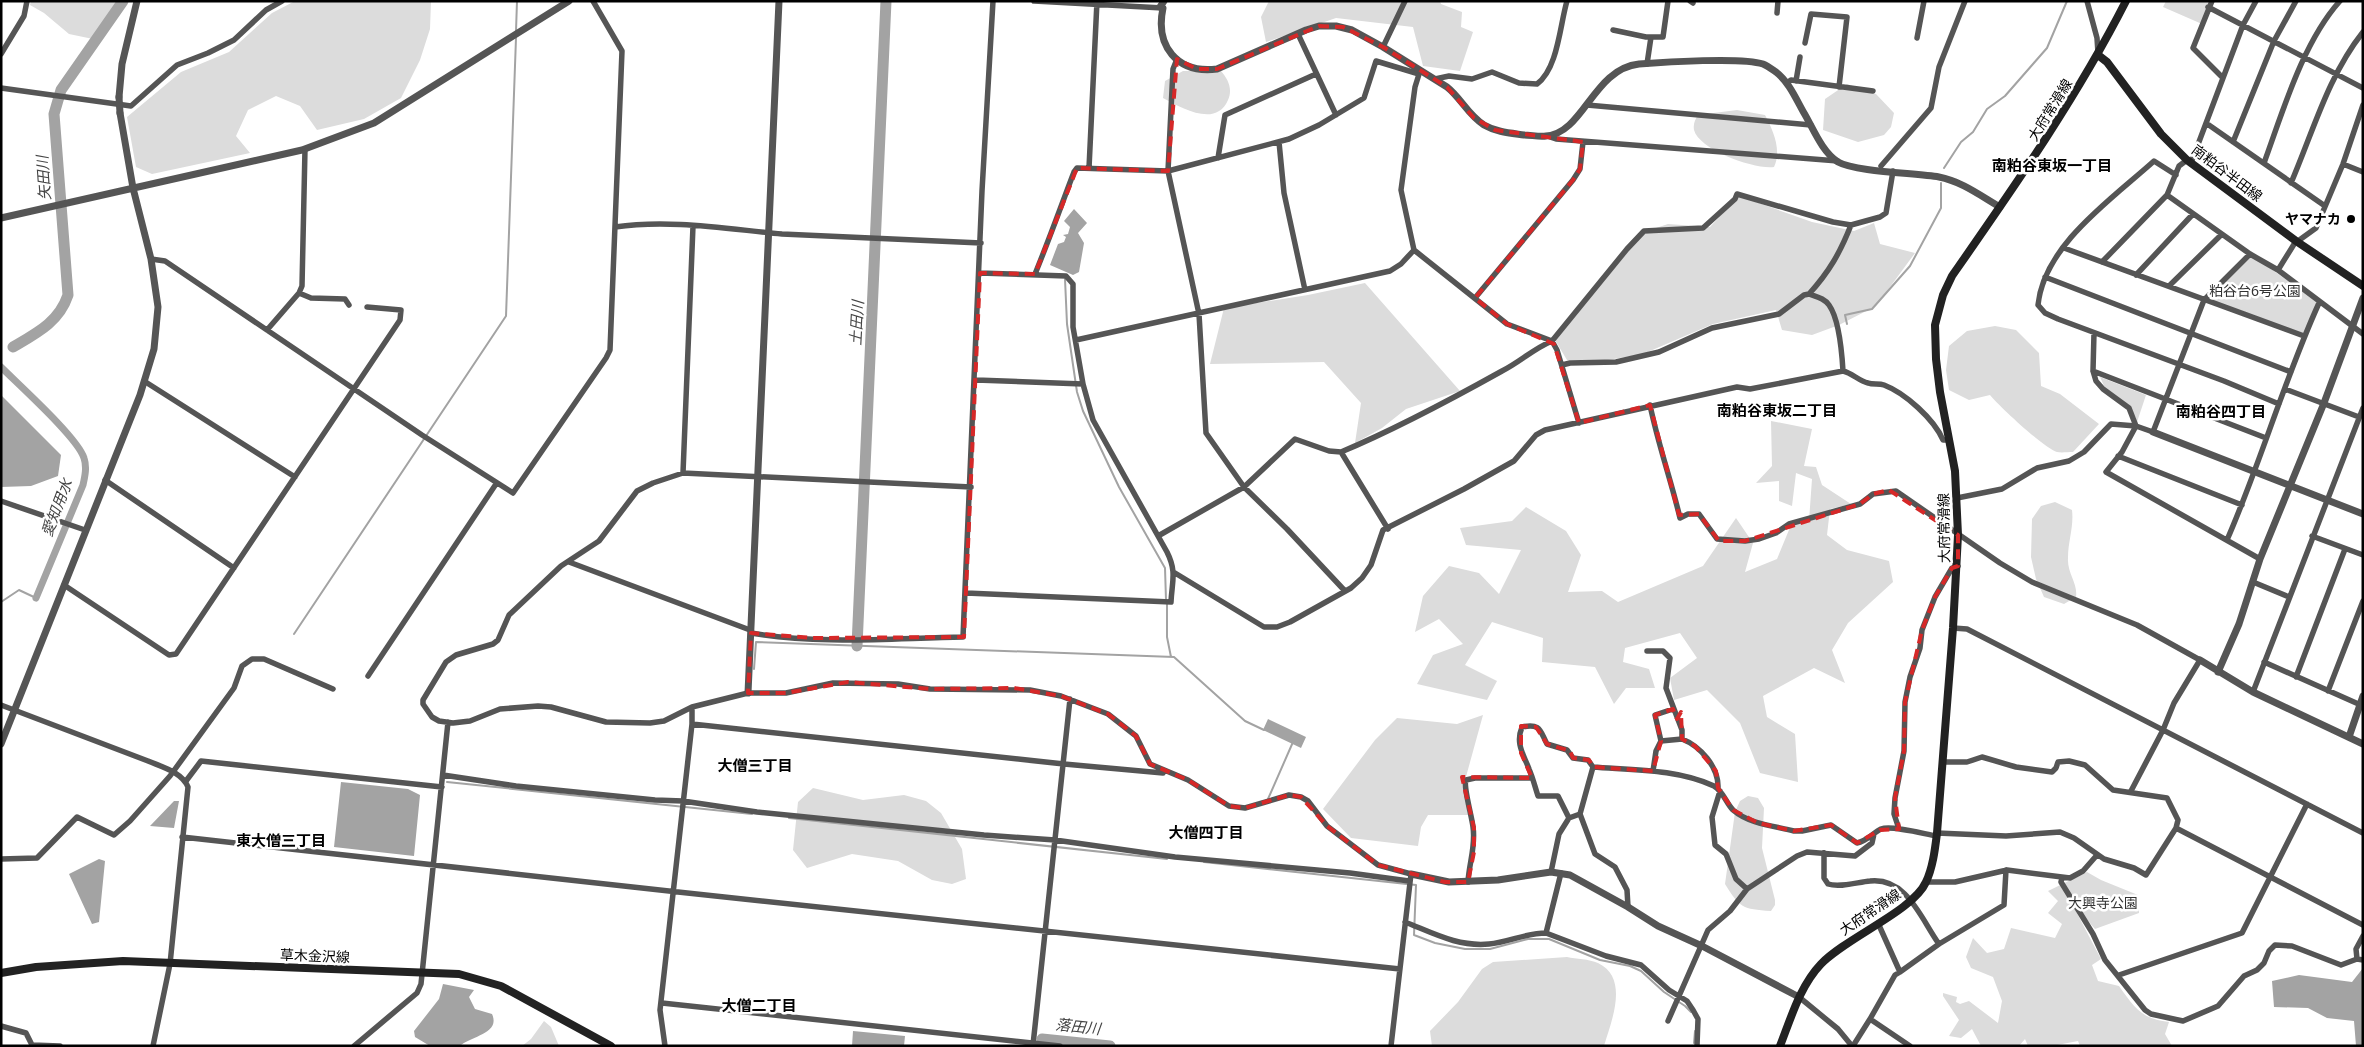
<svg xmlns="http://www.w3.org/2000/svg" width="2364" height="1047" viewBox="0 0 2364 1047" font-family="'Noto Sans','Noto Sans JP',sans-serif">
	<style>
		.green { fill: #dcdcdc }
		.water { fill: #a3a3a3 }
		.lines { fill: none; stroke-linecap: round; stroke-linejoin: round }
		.stream { stroke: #a3a3a3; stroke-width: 2 }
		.canal { stroke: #a3a3a3; stroke-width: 7 }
		.river { stroke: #a3a3a3; stroke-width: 11 }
		.minor { stroke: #555; stroke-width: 5.5 }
		.tertiary { stroke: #555; stroke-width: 7 }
		.secondary { stroke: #222; stroke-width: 8 }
		.tertiary-bridge { stroke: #555; stroke-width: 7 }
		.marked { fill: none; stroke: #d62828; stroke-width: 4; stroke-dasharray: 10 6; stroke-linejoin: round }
		.poi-dot { fill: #000; stroke: #fff; stroke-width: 2 }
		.labels { text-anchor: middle; stroke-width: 5; stroke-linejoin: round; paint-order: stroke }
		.street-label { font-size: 14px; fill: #000; stroke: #fff }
		.poi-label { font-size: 14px; font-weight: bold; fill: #000; stroke: #fff; text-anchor: end }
		.park-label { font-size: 14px; fill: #333; stroke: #fff }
		.neighbourhood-label { font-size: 15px; font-weight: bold; fill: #000; stroke: #fff }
		.water-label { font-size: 15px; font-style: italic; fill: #444; stroke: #fff }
	</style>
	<rect width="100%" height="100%" fill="#fff"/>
	<path class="green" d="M31,1H119L112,9L93,39L69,34L44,13L30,5Z
		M295,1H431L430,29L420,60L401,98L364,119L317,130L300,106L276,96L248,110L236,136L250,153L152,174L136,167L127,117L181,72L229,52L272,13Z
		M1269,1H1440L1441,4L1462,12L1461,27L1473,32L1460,71L1423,66L1413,27L1336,18L1266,42L1261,17Z
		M2166,1H2212L2202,24L2163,7Z
		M1183,71H1221C1228,79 1233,89 1228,100C1216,128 1182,108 1163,98L1165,81Z
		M1847,84L1876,94L1894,113L1891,127L1884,135L1858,142L1823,130L1825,99Z
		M1737,110L1765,115C1773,130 1782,150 1774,167C1756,170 1699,150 1694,130C1693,124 1695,120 1698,115Z
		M1739,196L1812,222L1854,231L1874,223L1880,244L1915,253L1876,306L1839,325L1812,335L1782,330L1776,310L1713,324L1643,354L1608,360H1567L1555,340L1644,232L1668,224L1710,227Z
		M2250,254L2319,303L2304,336L2204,300Z
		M1365,283L1460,391L1406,409L1382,428L1355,443L1361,403L1324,362L1210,364L1224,308L1308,295Z
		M1995,326L2016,330L2039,353L2041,386L2060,394L2099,424L2073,452C2068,452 2061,453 2057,452C2045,449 1999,406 1990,395L1969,400L1949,390L1946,370L1949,346L1967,331Z
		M2100,377L2146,395L2137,422L2135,416L2105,388Z
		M1771,421L1812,429L1804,466L1816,467L1822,485L1851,504L1830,509L1827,535L1847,550L1889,561L1893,582L1848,623L1832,650L1845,683L1814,668L1763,696L1767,717L1795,734L1798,782L1760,773L1740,723L1707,690L1674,700L1670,678L1697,658L1680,633L1625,648L1623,662L1649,669L1655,688H1626L1614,704L1595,667L1542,662L1543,638L1492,622L1465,665L1497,681L1487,700L1417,684L1433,655L1463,644L1439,619L1415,632L1423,596L1449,566L1479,573L1499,594L1521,550L1466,545L1460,528L1512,521L1526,507L1566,531L1581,555L1568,592L1602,591L1618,602L1703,566L1736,518L1753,543L1745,572L1777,559L1791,525L1809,521L1812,479L1796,473L1792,506L1779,501V481L1756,483L1772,466Z
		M2055,502L2072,510C2074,527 2068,541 2068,558C2067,573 2078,583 2076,597L2064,604L2044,597L2036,579L2031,557L2032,519L2041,506Z
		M1483,715L1464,784L1468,815H1428L1421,827L1418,846L1351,838L1323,809L1375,740L1397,718L1457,724Z
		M813,788L863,800L904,795L926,801L941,813L962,849L966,879L952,884L932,880L898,861L852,854L807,868L793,850L798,802Z
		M1748,796L1758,798L1764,808L1762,848L1775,900V905L1771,911C1742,909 1740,908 1725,884L1735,812L1740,801Z
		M2087,872L2101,880L2138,895L2139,913L2095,929L2070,900L2101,959L2092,965L2098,981L2119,986C2134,1007 2141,1019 2169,1022L2165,1034L2172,1046H2080L2078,1041L2052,1046H2028L2025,1039L2019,1046H1981L1972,1029L1961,1038L1949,1036L1959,1020L1943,996V993L1957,997L1956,1002L1960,1004L1969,1001L1998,1023L2002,1001L1993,977L1971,968L1966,957L1973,938L1987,953L2004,949L2011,928L2055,938L2062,924L2048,913L2058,901L2048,891Z
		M1567,957C1576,959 1589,959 1598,963C1630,978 1611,1022 1604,1046H1432L1430,1031L1458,1002L1482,969L1493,962Z
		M544,1021L551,1027L559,1046H522L531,1039Z"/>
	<path class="water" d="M1074,209L1087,223L1078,233L1084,243L1079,272L1073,275L1050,265L1058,244L1064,242L1066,237L1063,235L1068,234L1070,227L1064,221Z
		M1,395L61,455L58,476L31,486L1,487Z
		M1268,719L1306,737L1301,748L1263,730Z
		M341,782L408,789L420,795L414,856L334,847Z
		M174,801H179L174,828L150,826Z
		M99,859L105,861L99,922L92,924L69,874Z
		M2363,968V1046H2356L2354,1021L2327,1018L2308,1008L2274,1007L2272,981L2299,975L2352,982Z
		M443,984L474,990L469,997L475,1009L492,1014C501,1034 470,1036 460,1046H430L415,1037L414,1031L439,999Z
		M853,1031L905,1036L904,1046H852Z"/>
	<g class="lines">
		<path class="stream" d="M516,31L517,1
			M1944,168L1961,142L1973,132L1987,109L2005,96L2047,48L2067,1
			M1065,279L1067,324L1077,392L1083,411L1119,487L1165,568L1166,600
			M1847,324L1845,315L1872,309L1910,266L1941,208V183
			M1,602L19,590L36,598
			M1167,604V637L1171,657
			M294,634L506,316L516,38
			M754,669L756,642L1174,657L1245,721L1264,730
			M447,782L752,814
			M1268,799L1293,742
			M789,818L1167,859
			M1204,862L1416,885L1414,935L1435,943L1465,949H1490L1528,939H1549L1600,960L1630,966L1641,971L1664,992L1685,1006L1691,1012
			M1694,1043L1695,1031"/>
		<path class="canal" d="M1,367C19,385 78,438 84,458C87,467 85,476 83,485L36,598"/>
		<path class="river" d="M13,347C37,333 59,322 68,295L54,114L61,90L123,1
			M857,646L886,1
			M1042,1039L1110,1046"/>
		<path class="minor" d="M1034,1L1163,8
			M1690,1L1693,3
			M2087,1L2097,38L2098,53
			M2212,1L2193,48L2222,77
			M2208,7L2363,88
			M1777,13L1778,1
			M1613,30L1646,37H1663L1668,1
			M1298,34L1336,115
			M1917,38L1924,1
			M1805,43L1811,14L1847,17L1839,87
			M1383,47L1405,1
			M1,54L24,16L27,1
			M1177,59L1173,69L1168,171L1199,314L1206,433L1244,487L1287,529L1345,591
			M1647,64L1651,37
			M1420,71L1415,87L1401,190L1414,250L1507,324L1552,341L1557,350L1579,423
			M1435,79L1449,76L1472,79L1492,72L1519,83L1537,84C1558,69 1560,24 1567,1
			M1796,81L1800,57
			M1787,83L1791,80L1873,91
			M1,88L131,106L177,65L208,53L234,40L266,10L282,1
			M1587,105L1811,125
			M2206,123L2325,206
			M1547,136L1556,139L1838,161
			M1279,142L1284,193L1305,290
			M2233,142L2274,41L2296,1
			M1218,158L1225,115L1316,74
			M2187,160L2179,166L2167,195L2250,254L2278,270L2363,334
			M2191,163L2243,25L2256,1
			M2264,163C2283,111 2303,42 2340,1
			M2343,164L2363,172
			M1881,166L1931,108L1939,67L1965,1
			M1089,168L1097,1
			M2176,175L2154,161C2112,199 2044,245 2038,305L2045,313L2058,319L2224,381L2279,404
			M2291,183C2313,132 2328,76 2363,32
			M615,227C670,219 727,229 782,234L981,243
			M2298,241L2316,228L2343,164L2363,105
			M2064,248L2304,336
			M151,259L165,261L422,435L513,493L606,358L610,350L622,51L593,1
			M2102,262L2167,195
			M2278,270L2296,241
			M1035,274C1049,240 1061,206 1074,172L1077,168L1168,171L1289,139L1319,125L1364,98L1376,61L1419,74
			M2136,275L2193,214
			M2045,277L2291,372
			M2169,286L2221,235
			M299,293L311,298L345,299L349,305
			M1809,294C1817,297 1824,298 1829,305C1839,319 1842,354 1843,371
			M1475,298L1573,180L1580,169L1583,142
			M267,330L299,293L302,286L305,149
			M2094,333L2093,371L2096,381L2103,389L2129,408L2136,426L2122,452L2106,472L2260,559
			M1076,340L1390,271L1401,264L1414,250
			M1562,365L1570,363L1616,362L1659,352L1712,328L1779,314L1804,295L1809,294C1829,272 1840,253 1851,225
			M2093,371L2266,438
			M976,380L1083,384
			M144,381L295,477
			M2285,389L2359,417
			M1650,405C1658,444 1671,480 1680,518L1688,514H1699L1717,539L1745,541L1759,539L1776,533L1789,524L1860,504L1873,494L1896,491L2000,563L2032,582L2137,625L2200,660L2174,703L2163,730L2131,791
			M1341,452L1388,529
			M2118,456L2242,505
			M683,473L693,226
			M105,480L234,568
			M971,487L683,473L653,483L637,491L599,541L561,566L509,615L498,640L493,644L456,655L446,662L423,700V704L432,717L439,721L453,723L470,721L500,709L538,706L551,707L606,722L650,723L664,721L692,707L748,693H786L833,683L898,684L930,689L1030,690L1061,696L1108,714L1136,736L1150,764L1188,780L1229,806L1245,808L1289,795L1301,797L1308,801L1327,826L1378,865L1411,874L1391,1046
			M1957,498L2002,489L2037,468L2069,461L2084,452L2111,424L2136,426L2153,432L2204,300L2250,254
			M1,501L85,530
			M1158,536L1244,487L1295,439L1329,451L1341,452C1396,429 1450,400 1502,371C1520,362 1533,349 1552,341L1627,249L1644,231L1703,228L1735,199L1737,194L1833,222L1851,225L1880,217L1886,213L1893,171
			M2312,536L2363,555
			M2227,540C2261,462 2284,380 2319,303
			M569,562L750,630
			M1175,573L1264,627H1277L1290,622L1351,588L1362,578L1371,565L1383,530L1464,489L1514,461L1536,435L1545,430L1737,387L1750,389L1843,371C1852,373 1859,381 1868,383C1873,385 1879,383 1884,385C1905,393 1934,419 1943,440H1949
			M2253,582L2289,597
			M64,585L169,655L176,654L400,320L401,310L367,307
			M966,593L1171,602C1172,581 1177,572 1167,552L1093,420L1083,384L1073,327V284L1066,276L980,273
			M1953,628L1967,629L2363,833
			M751,633C820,645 893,638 963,637L982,191L993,1
			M1647,651H1663L1670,658L1666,688L1682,730V739C1700,746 1719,767 1718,788
			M2264,662L2363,706
			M368,676L496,484
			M2296,677L2345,549
			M2328,691L2363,601
			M2253,692L2363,408
			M1,705L148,761C162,767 182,772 188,787L170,964L153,1046
			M1673,709L1655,715L1661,741L1682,739
			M692,724L1064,764L1163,773
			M1653,771L1656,751L1661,741
			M443,775L516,786L655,800L683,801L757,812L984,835L1055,840L1175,857L1350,873L1409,881
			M186,781L201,761L442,787
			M1720,791L1712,817L1715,845L1726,854L1736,879L1747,889
			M1580,814L1595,854L1615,867L1627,890L1628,907
			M1569,818L1558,796H1538C1535,787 1533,778 1529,769C1524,755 1515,744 1522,727C1541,723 1540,731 1547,744L1567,750L1573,758L1588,760L1593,767
			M2176,828L2363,925
			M1899,829L1894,814L1895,798L1904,751L1905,702L1910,677L1920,648L1922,630L1935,597L1952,568L1958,566
			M1937,833L2006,836L2060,832L2074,838L2104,859L2134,868L2146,875L2176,828L2178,820L2167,798L2113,790L2085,765L2069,761L2058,762L2056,768L2052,772L2016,767L1982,757L1967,762H1942
			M182,837L678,892L1400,969
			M1824,853V878L1828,884C1840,888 1858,882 1870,881C1907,877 1921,919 1939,944L1900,972
			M1,859L37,858L77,817L114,835L130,821L170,776L234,688L242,666L252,659H264L333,689
			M1551,872L1559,834L1569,818L1580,814L1593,767C1633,770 1678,769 1714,786C1723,791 1726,803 1733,810C1749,824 1774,826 1794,831H1802L1831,825L1857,843C1867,841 1873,833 1881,829C1891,825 1924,834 1936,836
			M2062,878L2061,882L2093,934L2105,960L2145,1010L2151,1014L2183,1021L2218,1006L2244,976L2257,970L2264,963L2269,951L2275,945L2292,946L2341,965L2357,959L2363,960
			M1468,882C1469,863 1476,846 1473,827C1472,817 1463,786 1466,780L1475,778H1532
			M1926,882H1955L2007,870L2070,878L2083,871L2097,855
			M1405,922C1433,933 1458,947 1489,944C1509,942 1526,933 1546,933L1561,873
			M1546,933L1606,956L1641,965L1669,990L1687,1001L1693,1010L1698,1019L1697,1046
			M1939,944L2004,905L2006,870
			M2357,959L2356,949L2363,936
			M2119,975L2242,933L2307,804
			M1799,997L1838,1029L1852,1046
			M662,1003L1060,1046
			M1870,1019L1895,975L1900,972L1878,923
			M1668,1021L1708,930L1730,911L1747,889L1797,856L1807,852L1855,856L1872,843L1874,834
			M1,1026L26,1033L32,1045L60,1046
			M1033,1045L1070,699
			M354,1046L417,993L421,984L448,722
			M665,1046L660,1010L692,724V707
			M1853,1046L1870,1019L1910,1046"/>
		<path class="tertiary" d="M1164,1L1160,7L1163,8C1155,46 1177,74 1217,69L1306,30L1319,26H1336L1352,30L1383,47L1447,87C1461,98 1468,115 1484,125C1496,132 1510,133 1524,135C1531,135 1539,137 1546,136C1584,133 1593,69 1639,64C1664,62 1743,57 1763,64C1768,66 1773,70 1776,72C1789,82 1796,99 1804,113C1813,128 1822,152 1838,162C1856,172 1916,173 1939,177C1961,181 1981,196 2000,207
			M119,97L122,64L137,1
			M1,218L302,150L374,123L569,1
			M2153,432L2363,514
			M2200,660L2253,692L2363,744
			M2218,672L2239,624L2260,559L2324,403L2363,298
			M748,693L779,1
			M2349,737L2363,696
			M1,744L140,395L154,349L158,307L151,259L133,188L120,113
			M1411,874L1449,882L1498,880L1551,872L1570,875L1628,907L1658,926L1702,946L1799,997"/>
		<path class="secondary" d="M2098,55L2107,62L2161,134L2187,160L2296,241L2363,286
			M1,973L36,967L123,961L459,974L501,986L611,1046
			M1780,1046C1791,1018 1800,986 1821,964C1847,937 1913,911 1926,882C1933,867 1935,849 1937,833L1953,628L1958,535L1955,471L1940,392L1936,359L1935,325L1943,295L1952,276C2014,187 2076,99 2126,1"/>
		<path class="tertiary-bridge" d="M119,97L120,113"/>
	</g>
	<path class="marked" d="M1319,26L1343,27L1383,47L1447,87L1474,118L1495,130L1583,142L1580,169L1573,180L1475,298L1507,324L1554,344L1579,423L1650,405L1679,515L1699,514L1719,541H1745L1860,504L1873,494L1889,490L1958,535V566L1952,568L1935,597L1922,630L1905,702L1904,751L1895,798L1899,829L1880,830L1857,843L1831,825L1794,831L1758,823L1733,810L1718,788L1716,771L1695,746L1682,739L1681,712L1677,719L1673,709L1655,715L1661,741L1653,771L1593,767L1589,760L1573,758L1570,751L1547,744L1536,727L1521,726V753L1532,778L1462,777L1474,828V852L1468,882H1445L1378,865L1327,826L1301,797L1289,795L1245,808L1229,806L1188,780L1150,764L1136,736L1108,714L1061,696L1014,688L930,689L848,682L786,693H748L751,633L813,638L964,637L980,273L1035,274L1077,168L1168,171L1177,59L1197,69H1217Z"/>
	<circle class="poi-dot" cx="2351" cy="219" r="5"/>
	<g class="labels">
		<g class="street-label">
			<text transform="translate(2050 110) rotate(-58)" y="5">大府常滑線</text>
			<text transform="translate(2227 173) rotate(37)" y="5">南粕谷半田線</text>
			<text transform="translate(1944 528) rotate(-91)" y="5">大府常滑線</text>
			<text transform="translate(1870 912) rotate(-34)" y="5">大府常滑線</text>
			<text transform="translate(315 956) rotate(2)" y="5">草木金沢線</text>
		</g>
		<g class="poi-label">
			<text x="2341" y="224">ヤマナカ</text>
		</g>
		<g class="park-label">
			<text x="2255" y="296">粕谷台6号公園</text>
			<text x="2103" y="908">大興寺公園</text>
		</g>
		<g class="neighbourhood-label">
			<text x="2052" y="171">南粕谷東坂一丁目</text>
			<text x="1777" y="416">南粕谷東坂二丁目</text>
			<text x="2221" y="417">南粕谷四丁目</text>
			<text x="755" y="771">大僧三丁目</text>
			<text x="1206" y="838">大僧四丁目</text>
			<text x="281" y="846">東大僧三丁目</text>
			<text x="759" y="1011">大僧二丁目</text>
		</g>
		<g class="water-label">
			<text transform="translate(44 178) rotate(-94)" y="5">矢田川</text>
			<text transform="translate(857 323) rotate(-87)" y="5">土田川</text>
			<text transform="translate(57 508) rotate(-69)" y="5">愛知用水</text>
			<text transform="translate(1078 1027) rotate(6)" y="5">落田川</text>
		</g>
	</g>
	<rect width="2364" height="1047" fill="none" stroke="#000000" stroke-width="5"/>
</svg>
